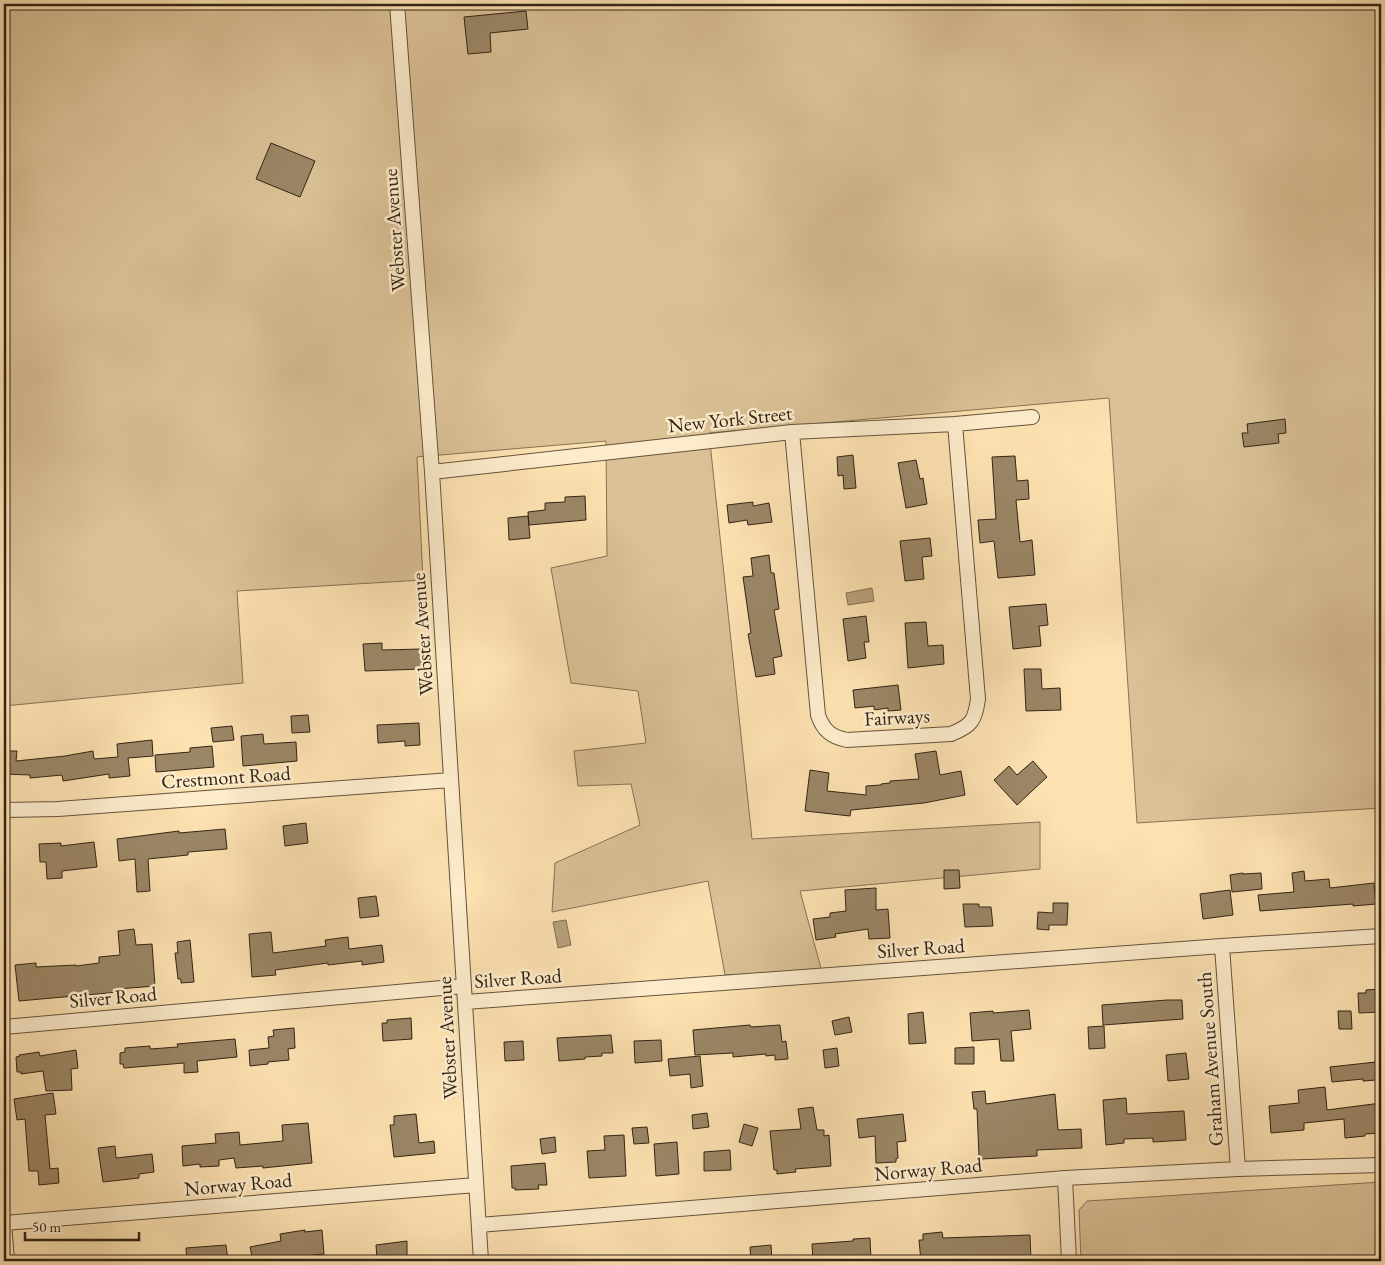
<svg xmlns="http://www.w3.org/2000/svg" width="1385" height="1265" viewBox="0 0 1385 1265" font-family="'EB Garamond',serif">
	<style>
		.green { fill: #dac196; stroke: #867255 }
		.water { fill: #b7a17c; stroke: #826f52 }
		.building { fill: #9b8666; stroke: #322414 }
		.lines { fill: none; stroke-linecap: round; stroke-linejoin: round }
		.minor-casing { stroke: #64533b; stroke-width: 16 }
		.minor { stroke: #fdeccc; stroke-width: 14 }
		.labels { text-anchor: middle; stroke-width: 5; stroke-linejoin: round; paint-order: stroke }
		.street-label { font-size: 20px; fill: #322414; stroke: #fdeccc }
	</style>
	<rect width="100%" height="100%" fill="#fce1b1"/>
	<filter id="stains"><feTurbulence type="fractalNoise" baseFrequency=".004" numOctaves="4"/><feColorMatrix values="0 0 0 0 .2 0 0 0 0 .09 0 0 0 0 .02 0 0 0 .5 -.17"/></filter>
	<radialGradient id="worn" r=".72"><stop offset=".6" stop-color="#630" stop-opacity="0"/><stop offset="1" stop-color="#630" stop-opacity=".3"/></radialGradient>
	<path class="green" d="M4,4H1381V808L1137,823L1109,398L709,433L752,839L1040,822V869L800,891L822,972L725,975L708,881L552,912L555,863L640,825L631,784L578,786L574,751L646,743L638,691L571,683L551,568L607,556L606,441L417,457L423,580L237,591L243,683L4,706Z
		M1381,1182V1261H1081L1079,1210L1087,1201Z"/>
	<path class="water" d="M872,588L874,601L848,605L846,593Z
		M566,920L571,945L558,948L553,922Z"/>
	<path class="building" d="M526,11L528,29L490,33L491,52L468,54L464,17Z
		M271,143L315,161L300,197L256,179Z
		M1285,419L1286,433L1278,434L1279,443L1244,447L1242,433H1248L1247,424Z
		M853,455L856,488L844,489L843,475L838,476L837,457Z
		M1015,456L1017,481L1028,480L1029,499L1016,500L1020,542L1032,540L1035,575L998,578L994,541L980,543L978,520L996,519L992,457Z
		M916,460L920,479L923,478L927,504L906,508L898,463Z
		M585,496L586,520L529,525L528,512L545,510V503L565,502V497Z
		M753,502V506L769,503L772,522L748,525L747,520L729,523L727,505Z
		M528,516L530,538L509,540L508,518Z
		M930,538L932,556L922,557L924,579L905,581L900,541Z
		M769,555L771,573H774L779,609L774,610L782,656L773,658L775,674L756,677L748,634L751,633L743,577L753,576L751,558Z
		M1046,604L1048,625L1039,626L1041,646L1013,649L1009,607Z
		M866,616L869,642H864L866,658L848,661L843,619Z
		M926,622L928,646L943,645L944,664L908,668L905,623Z
		M382,643V650L421,649L422,669L365,671L363,644Z
		M1024,669H1041L1042,689L1060,688L1061,710L1026,711Z
		M898,685L901,710L888,711V708L874,710V706L855,708L853,690Z
		M308,715L310,732L292,733L291,716Z
		M419,723L420,745L405,746V741L378,743L377,725Z
		M232,726L234,740L213,742L211,728Z
		M263,734L264,744L296,742L297,761L243,766L241,736Z
		M152,740L153,756L128,758L130,776L109,778V774L63,781L62,775L30,778V775L4,774V751H17L16,761L65,756L93,751L94,759L118,757L117,744Z
		M212,746L214,767L156,772L155,755L190,752V748Z
		M936,751L940,775L961,771L965,795L924,803L851,810L850,816L805,811L810,770L829,773L827,791L866,795V786L881,785V784L890,783V781L919,779L915,754Z
		M1033,761L1047,777L1017,805L994,780L1009,766L1017,775Z
		M306,823L308,843L285,846L283,826Z
		M225,829L227,849L188,852V855L148,859L150,891L137,892L135,859L119,861L117,839L179,831V833Z
		M94,842L97,867L62,871V878L47,879L46,862H40L39,844L61,843V846Z
		M944,870H959L960,888L944,889Z
		M1304,871L1305,881L1329,879L1330,888L1374,883L1376,904L1353,906V904L1260,911L1258,895L1294,892L1292,873Z
		M1243,873V874L1261,873L1262,889L1232,892L1230,875Z
		M876,888V910L888,909L890,938L869,939L868,929L835,934L836,937L816,940L813,919L830,917V913L846,911L845,890Z
		M1230,890L1233,915L1203,919L1200,894Z
		M376,896L379,916L360,918L358,898Z
		M1053,903H1068L1067,925H1049V930L1037,929L1038,912L1053,913Z
		M963,904H979V907H991L993,926L965,927Z
		M134,929L136,945L152,944L155,986L118,989L119,992L19,1001L15,965L36,963V967L76,965V966L99,963V957L120,955L118,931Z
		M271,932L273,953L326,946L325,940L348,937L349,949L382,945L384,962L362,965V961L328,965V963L275,970L276,975L252,977L249,934Z
		M190,940L194,982L181,983V979H178L175,953H178L177,942Z
		M1381,989V1012L1359,1013L1358,993H1366V990Z
		M1167,1000H1182L1183,1019L1103,1025L1102,1005Z
		M1029,1010L1031,1029L1011,1031L1014,1061H1001L999,1039L972,1041L970,1013L993,1011V1013Z
		M1338,1011H1351L1352,1029H1339Z
		M923,1012L926,1043L909,1044L908,1014Z
		M849,1017L852,1032L835,1035L832,1021Z
		M411,1018L412,1039L383,1041L382,1023H387V1020Z
		M750,1025L751,1027L780,1025L782,1042L786,1041L788,1059L775,1060V1055L766,1056V1054L733,1057V1053L695,1055L693,1030Z
		M1104,1026L1105,1048L1089,1049L1088,1027Z
		M294,1028L295,1048L288,1049L289,1060L268,1062V1064L250,1066L249,1050L269,1048L268,1037L274,1036L273,1030Z
		M611,1035L613,1053H602V1056L585,1057V1059L559,1061L557,1038Z
		M235,1039L237,1057L197,1061L198,1072L184,1073V1063L124,1068L123,1064H120V1053L125,1052V1048L150,1046V1049L178,1047L177,1044Z
		M661,1040L662,1061L635,1063L634,1041Z
		M523,1041L524,1060L505,1061L504,1042Z
		M974,1047V1064H955V1048Z
		M837,1048L839,1066L825,1068L823,1050Z
		M76,1050L78,1068L71,1069L72,1090L46,1091L43,1071L21,1074V1072H17L16,1057L20,1056L19,1055L39,1052L40,1056Z
		M1186,1053L1189,1079L1168,1081L1166,1055Z
		M700,1056L703,1086L691,1088L690,1074L670,1076L668,1059Z
		M1376,1062V1080L1363,1081V1079L1332,1082L1330,1067Z
		M1325,1087L1327,1110L1381,1103V1133L1365,1134V1136L1345,1138L1344,1119L1304,1123V1130L1271,1133L1269,1106L1299,1103L1298,1090Z
		M985,1091L986,1104L1055,1094L1058,1130L1081,1129L1082,1148L1037,1150V1156L982,1159L981,1155L979,1156L977,1109H974L972,1092Z
		M53,1093L56,1114L45,1115L50,1169L58,1168L59,1183L39,1185L38,1171H29L25,1119L17,1120L14,1099Z
		M1126,1098L1127,1114L1184,1111L1186,1140L1153,1142V1138L1124,1139V1143L1106,1145L1103,1100Z
		M813,1107L817,1130H824V1136L829,1135L831,1166L795,1169L796,1172L777,1174V1170H774L770,1131L801,1129L798,1109Z
		M707,1113L709,1127L693,1129L692,1115Z
		M416,1114L419,1143L434,1141L435,1153L394,1157L390,1125H394V1116Z
		M903,1114L906,1141L897,1142L898,1158L896,1159V1162L876,1163L875,1136L859,1138L857,1119Z
		M308,1123L312,1163L263,1168V1166L236,1168L234,1158L219,1160V1166L200,1167V1164L183,1166L182,1146L216,1143L215,1134L239,1132L240,1145L283,1141L282,1125Z
		M744,1124L758,1128L752,1146L739,1142Z
		M647,1127L649,1143L634,1144L632,1128Z
		M624,1135L626,1176L589,1178L587,1151L605,1150L604,1136Z
		M555,1137L556,1152L542,1154L540,1139Z
		M677,1142L679,1174L656,1176L654,1144Z
		M115,1146L116,1158L152,1154L154,1172L139,1174V1178L103,1182L98,1148Z
		M730,1150L731,1170L704,1171V1152Z
		M545,1163L547,1185H538L539,1189L515,1190V1188H512L511,1166Z
		M305,1230V1232L322,1230L324,1254L303,1256V1261H294V1257L271,1259V1261H253L250,1247L281,1241L280,1234Z
		M942,1232L943,1238L1030,1235L1031,1261H977V1258L921,1261L919,1240H923V1234Z
		M870,1238L871,1261H813L812,1244L853,1241V1239Z
		M407,1241V1257H404L405,1261H379V1259H377L376,1245Z
		M226,1245L228,1261H187L186,1248Z
		M771,1245L772,1261H751L750,1247Z"/>
	<g class="lines">
		<defs>
			<path id="minor" d="M397,4L432,472L481,1261
				M792,432L818,715C823,730 831,737 847,740L951,734C971,726 975,721 978,699L955,424
				M432,472L792,432L955,424L1032,417
				M4,810L58,809L451,780
				M1222,946L1238,1169
				M465,1002L1222,946L1381,936
				M4,1027L464,986
				M1065,1178L1069,1261
				M4,1222L7,1261
				M4,1223L476,1185
				M479,1225L1065,1178L1238,1169L1381,1165"/>
		</defs>
		<use href="#minor" class="minor-casing"/>
		<use href="#minor" class="minor"/>
	</g>
	<g class="labels">
		<g class="street-label">
			<text transform="translate(394 230) rotate(-94)" y="7">Webster Avenue</text>
			<text transform="translate(730 419) rotate(-6)" y="7">New York Street</text>
			<text transform="translate(422 634) rotate(-94)" y="7">Webster Avenue</text>
			<text transform="translate(897 717) rotate(-3)" y="7">Fairways</text>
			<text transform="translate(226 777) rotate(-4)" y="7">Crestmont Road</text>
			<text transform="translate(921 948) rotate(-4)" y="7">Silver Road</text>
			<text transform="translate(518 978) rotate(-4)" y="7">Silver Road</text>
			<text transform="translate(113 997) rotate(-5)" y="7">Silver Road</text>
			<text transform="translate(447 1038) rotate(-93)" y="7">Webster Avenue</text>
			<text transform="translate(1210 1059) rotate(-94)" y="7">Graham Avenue South</text>
			<text transform="translate(928 1169) rotate(-5)" y="7">Norway Road</text>
			<text transform="translate(238 1184) rotate(-5)" y="7">Norway Road</text>
		</g>
	</g>
	<rect width="1385" height="1265" fill="none" stroke="#fce1b1" stroke-width="20"/>
	<rect x="5" y="5" width="1375" height="1255" fill="none" stroke="#322414" stroke-width="2.5"/>
	<rect x="10" y="10" width="1365" height="1245" fill="none" stroke="#322414"/>
	<path d="M25 1232v8h114v-8" fill="none" stroke="#322414" stroke-width="2.5"/>
	<text x="32" y="1232" font-size="15" fill="#322414" stroke="#fdeccc" stroke-width="4" paint-order="stroke">50 m</text>
	<rect width="100%" height="100%" filter="url(#stains)"/>
	<rect width="100%" height="100%" fill="url(#worn)"/>
</svg>
